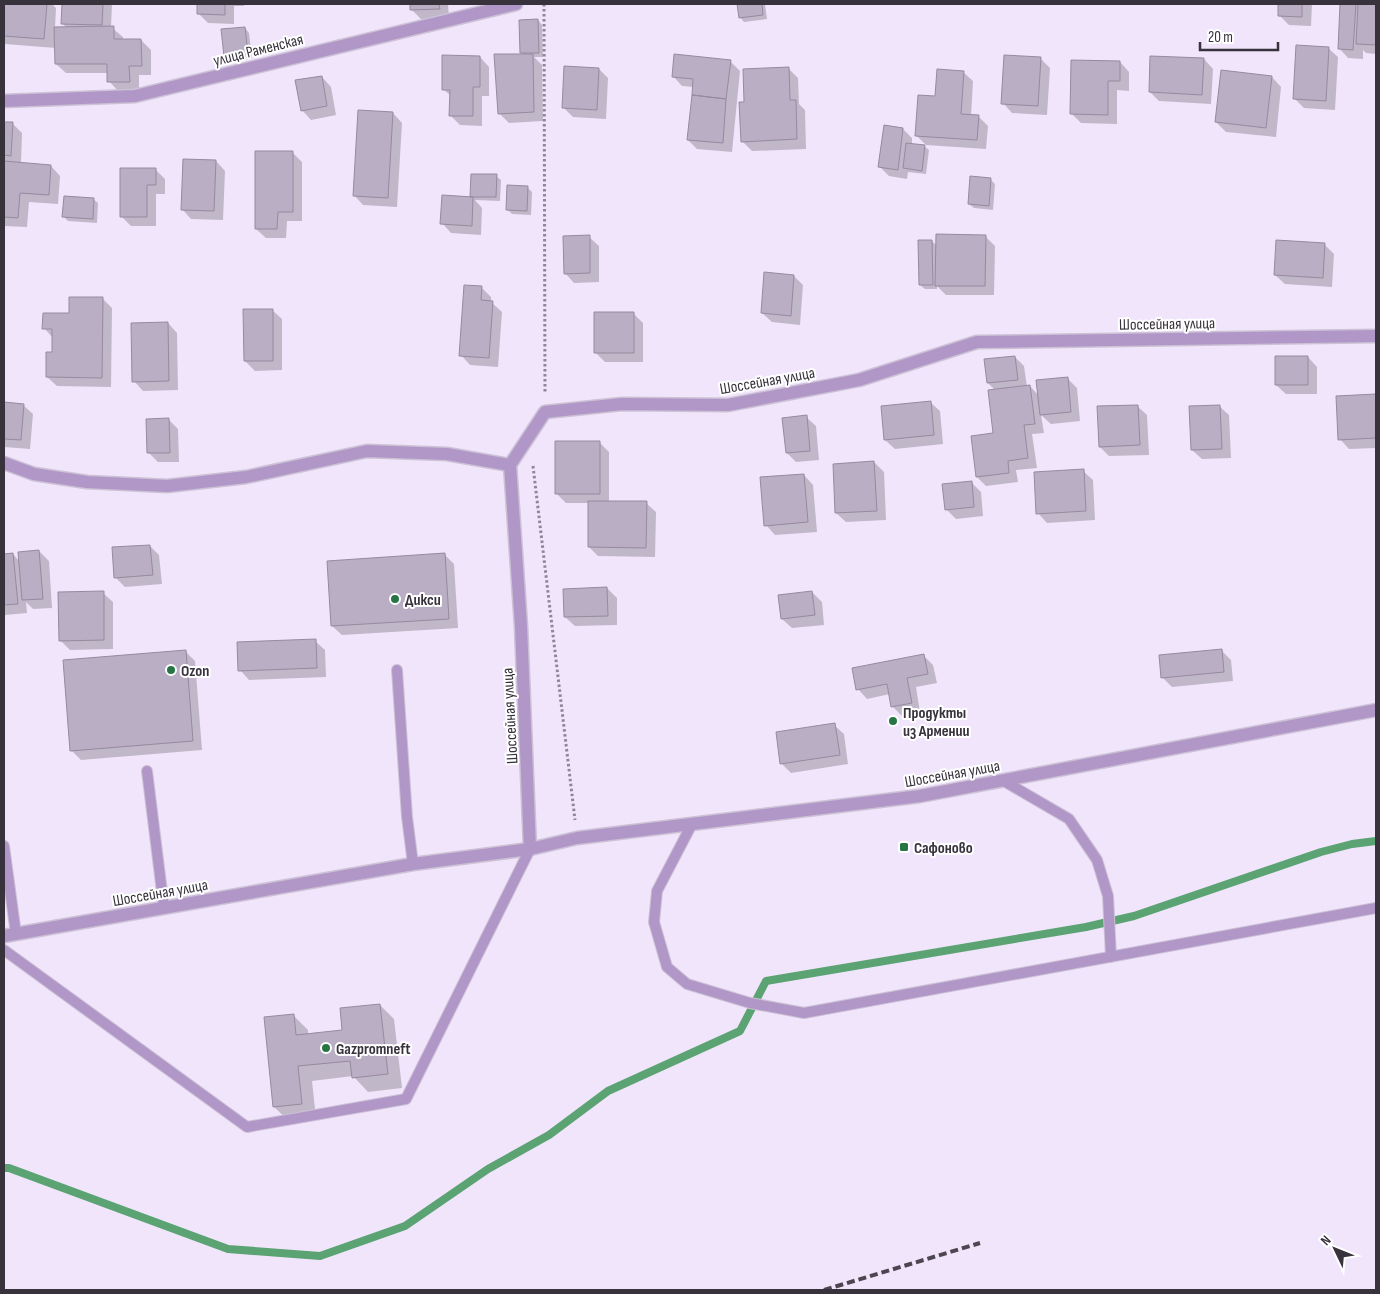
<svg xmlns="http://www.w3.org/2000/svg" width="1380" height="1294" viewBox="0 0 1380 1294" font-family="'Sofia Sans Condensed',sans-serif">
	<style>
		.shadow { fill: #0003 }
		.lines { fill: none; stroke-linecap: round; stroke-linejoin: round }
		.stream { stroke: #5ba372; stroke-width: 8 }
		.building { fill: #baaec4; stroke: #958a9f }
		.service-casing { stroke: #ccc1d5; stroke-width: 12 }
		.minor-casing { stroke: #ccc1d5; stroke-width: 15 }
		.tertiary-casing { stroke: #ccc1d5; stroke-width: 15 }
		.path { stroke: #8e8595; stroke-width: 3; stroke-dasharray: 2.5 2.5; stroke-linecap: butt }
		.service { stroke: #b197c7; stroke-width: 10 }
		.minor { stroke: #b197c7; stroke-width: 12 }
		.tertiary { stroke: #b197c7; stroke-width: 12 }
		.rail { stroke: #4c4650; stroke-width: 4; stroke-dasharray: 8 4; stroke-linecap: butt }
		.poi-dot { fill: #277545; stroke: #fff; stroke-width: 2 }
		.labels { text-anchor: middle; stroke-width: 4; stroke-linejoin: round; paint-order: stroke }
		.street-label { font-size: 16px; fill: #37323b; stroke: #fff }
		.poi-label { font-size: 16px; font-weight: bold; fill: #37323b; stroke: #fff; text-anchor: start }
	</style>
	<rect width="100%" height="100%" fill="#f1e5fc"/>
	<path class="shadow" d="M4,4H52L56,8L55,28H67L62,23L63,4H112L111,27L123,37V41L141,40L151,50V75H139V91H118L109,81L108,73H66L56,64V48L5,44Z
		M199,4H244V6H234V24L208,23L199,14Z
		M411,4H448L449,18L421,19L411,9Z
		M739,4H765L767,19L744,22L740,17Z
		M1279,4H1312L1311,26L1289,25L1279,15Z
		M1341,4H1376V54L1366,53L1363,50V59L1348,58L1339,48Z
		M538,20L542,25L543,57H534L542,65L543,121L509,123L499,113L524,55L521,53Z
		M245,28L249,33L252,58L230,60L225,55Z
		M1328,48L1338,57L1335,110L1304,108L1294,98Z
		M480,57L489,67V96H482V126L460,125L451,116V96L443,89Z
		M1040,58L1050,68L1047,115L1012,113L1003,103Z
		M1204,59L1213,69L1211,104L1159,101L1150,92Z
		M730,61L740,71L732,152L697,149L688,140L694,87L682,86L673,76Z
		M1120,62L1129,72V91L1117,90V124L1081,123L1072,114Z
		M788,68L798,78L799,104L805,110L806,149L752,151L742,141L745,103Z
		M599,69L608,78L606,119L573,117L564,108Z
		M963,72L973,81L971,116H978L988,126L986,149L926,145L917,136L936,98Z
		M322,77L331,87L336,115L311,120L302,110Z
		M1272,77L1281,87L1276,137L1226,132L1216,122Z
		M393,113L402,123L397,207L363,205L354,195Z
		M4,123H12L22,133L21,164L51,166L60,176L58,204L29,202L27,227L4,226Z
		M903,129L912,138V145L924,146L929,150L926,174L908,172L907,179L889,176L880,167Z
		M292,152L302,162V221H287L286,238H266L256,229Z
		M216,161L225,171L223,220L191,219L182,209Z
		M155,169L165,179V194H156V226H131L121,216Z
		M496,176L501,180L500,201L475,200L482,208L481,235L451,233L442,223L443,196L473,198L471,196Z
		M990,179L995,184L993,210L974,208L969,204Z
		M527,187L532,192L531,215L512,214L508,210Z
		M93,199L98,203L97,223L68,221L63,216Z
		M985,236L995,246L994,295H946L937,286V289H925L920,285L932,241L937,246Z
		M589,237L599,246V282L574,283L565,273Z
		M1324,244L1334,254L1332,287L1285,284L1275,275Z
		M794,276L803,285L800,325L772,322L762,313Z
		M481,287L491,297V302L502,312L498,367L470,365L461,355Z
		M102,298L112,308L111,387L57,386L47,377L53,354V338L44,328Z
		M272,310L282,319V370L255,371L245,361Z
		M633,313L643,323V362H605L595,352Z
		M168,323L177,333L178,390L143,391L134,381Z
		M1015,357L1024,366L1027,387L1030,386L1039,396L1067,378L1077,388L1080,421L1051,424L1041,415L1044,433L1032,434L1037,468L1016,470L1018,482L986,486L977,477L995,434V390L988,383Z
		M1308,357L1317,367V394H1286L1276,385Z
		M1376,395V448L1349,449L1340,439L1338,397Z
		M930,402L940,411L943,444L895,449L885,440Z
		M4,404L23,405L33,414L30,449L4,447Z
		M1137,406L1147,415L1149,455L1109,456L1100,447Z
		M1219,406L1229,415L1231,458L1202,459L1192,450Z
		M806,417L816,426L819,460L796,462L787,453Z
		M169,420L178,429L179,462H158L148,452Z
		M600,443L609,452V502L646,503L656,512L655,557L598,556L589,547V503H566L556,493Z
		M874,462L884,472L886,520L846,522L836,513Z
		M1083,471L1093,480L1095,520L1047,523L1038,513Z
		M804,475L813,485L817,532L775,535L766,525Z
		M971,482L981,492L983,516L956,519L946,509Z
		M150,546L159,555L162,584L125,587L115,577Z
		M39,551L49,561L52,608L33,609L26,602L27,613L5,615L4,555L13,554L20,562Z
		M445,555L454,564L458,628L342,635L332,626Z
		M607,588L617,598V625L575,626L565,617Z
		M812,592L822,602L824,625L792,628L782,619Z
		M103,593L113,602V649L70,650L60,640Z
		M315,641L325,650L326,677L249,680L240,670Z
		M1221,650L1231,660L1233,681L1172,687L1163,678Z
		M185,651L195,661L202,750L81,760L71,750Z
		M924,656L933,665L937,683L916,687L920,712L902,716L892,706L890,694L867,699L858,689Z
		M834,725L844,734L848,764L791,773L781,763Z
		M380,1005L394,1019L402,1088L368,1092L353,1076L312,1081L316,1118L289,1121L274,1107L293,1015L308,1030V1035L343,1031Z"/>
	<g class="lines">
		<path class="stream" d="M4,1168H9L228,1249L320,1256L405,1226L488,1169L549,1135L608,1091L740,1031L766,981L1086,927L1134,916L1321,852L1352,844L1376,841"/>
	</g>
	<path class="building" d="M4,4H47L44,39L4,36Z
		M62,4H103L102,25L61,24Z
		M197,4H225V15L197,14Z
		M410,4H439L440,9L410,10Z
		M737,4H762L763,15L739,18Z
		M1278,4H1302V17L1278,16Z
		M1340,4H1356L1353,50L1338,49Z
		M1358,4H1376V45L1356,44Z
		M538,19L539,53H520L519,20Z
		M114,26V39H141L142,66H129L130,82H107V64H55L54,27Z
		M245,27L248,54L224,56L221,29Z
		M1296,45L1329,47L1326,101L1293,99Z
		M494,54H533L534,112L498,114Z
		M674,54L731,60L726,99L692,95L693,79L672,77Z
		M442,55L480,56V87H473V116H449L450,90H442Z
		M1004,55L1041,57L1038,106L1001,104Z
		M1150,56L1204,58L1202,95L1149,92Z
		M1071,60L1120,61V81H1108V115L1070,114Z
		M564,66L599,68L597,110L562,108Z
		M789,67L790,100H796L797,139L741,142L739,102H744L743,69Z
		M937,69L964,71L961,114L979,115L977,140L915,136L918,95L935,96Z
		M1221,70L1272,76L1266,128L1215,122Z
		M322,76L327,106L301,111L295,80Z
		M692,95L726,99L723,143L687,140Z
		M358,110L393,112L388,198L353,196Z
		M4,122H13L11,156L4,155Z
		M884,125L903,128L898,170L878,167Z
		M906,143L925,145L922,171L903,168Z
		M255,151H293V212H278L277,229H255Z
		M183,159L216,160L214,211L181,210Z
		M4,161L51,165L49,195L20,193L18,218L4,217Z
		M120,168H156V185H147V217H120Z
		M471,174H497L496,197H470Z
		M970,176L991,178L989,206L968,204Z
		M507,185L528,186L527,211L506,210Z
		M442,195L473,197L472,226L440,224Z
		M64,196L94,198L93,219L62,217Z
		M936,234L986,235L985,286H935Z
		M590,235V273L564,274L563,236Z
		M918,240H932L933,285H919Z
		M1276,240L1325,243L1323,278L1274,275Z
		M764,272L794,275L791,316L761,313Z
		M464,285L482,286L481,300L493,301L489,358L459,356Z
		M69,297H103L102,378L46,377V352H52V329H42L43,313H69Z
		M243,309H273V361H244Z
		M594,312H634V353H594Z
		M168,322L169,381L132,382L131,323Z
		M1015,356L1018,380L987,383L984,359Z
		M1275,356H1308V385H1275Z
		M1068,377L1071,412L1040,415L1036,380Z
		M1030,385L1035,424L1024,425L1028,458L1008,461L1009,473L976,477L971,436L993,433L988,390Z
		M1376,394V438L1338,440L1336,396Z
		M931,401L934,435L884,440L881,406Z
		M4,402L24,404L21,440L4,439Z
		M1138,405L1140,445L1099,447L1097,406Z
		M1220,405L1222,449L1191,450L1189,406Z
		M807,415L810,451L786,453L782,418Z
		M169,418L170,453H147L146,419Z
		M555,441H600V494H555Z
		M874,461L877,511L835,513L833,464Z
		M1084,469L1086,511L1036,514L1034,472Z
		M804,474L808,522L764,526L760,477Z
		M972,481L974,507L945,510L942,484Z
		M588,501H647L646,548L588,547Z
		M150,545L153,575L114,578L112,547Z
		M39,550L43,599L22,600L18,552Z
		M13,553L18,604L4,605V554Z
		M445,553L449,619L331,626L327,561Z
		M607,587L608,616L564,617L563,589Z
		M104,591V640L59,641L58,592Z
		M812,591L815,615L781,619L778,595Z
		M316,639L317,668L238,671L237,642Z
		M1222,649L1224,672L1161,678L1159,655Z
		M186,650L193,741L70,751L63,660Z
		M924,654L928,674L907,678L912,703L891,707L887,684L856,690L852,668Z
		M835,723L840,755L780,764L776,732Z
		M380,1004L388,1074L352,1078L350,1061L298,1066L302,1104L273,1107L264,1017L294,1014L296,1035L342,1030L340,1008Z"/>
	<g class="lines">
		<defs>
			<path id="service" d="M397,670L407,817L413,864
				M147,771L164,908
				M1002,780L1069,819L1097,860L1108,896L1111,957
				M692,824L657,891L654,922L667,967L687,984L750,1003L804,1013L1376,908
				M4,846L16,934
				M4,950L247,1127L406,1099L530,849"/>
			<path id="minor" d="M4,101L135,96L516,4
				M4,463L34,474L87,482L167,486L246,477L367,451L447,454L510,465
				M530,849L521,626L510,465L545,412L622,404L728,405L859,380L977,342L1376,336"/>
			<path id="tertiary" d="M4,936L413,864L530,849L577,838L920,796L1376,710"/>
		</defs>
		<use href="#service" class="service-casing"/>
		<use href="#minor" class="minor-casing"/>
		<use href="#tertiary" class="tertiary-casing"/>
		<path class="path" d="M544,4L545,394
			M533,466L575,820"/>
		<use href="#service" class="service"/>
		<use href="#minor" class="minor"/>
		<use href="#tertiary" class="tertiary"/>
		<path class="rail" d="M824,1290L980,1243"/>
	</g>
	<g class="poi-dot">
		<circle cx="395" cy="599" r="5"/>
		<circle cx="171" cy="670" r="5"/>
		<circle cx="893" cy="721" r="5"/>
		<rect x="899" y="842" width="10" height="10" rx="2.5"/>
		<circle cx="326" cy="1048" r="5"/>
	</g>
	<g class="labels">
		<g class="street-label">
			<text transform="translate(258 49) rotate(-14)" y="6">улица Раменская</text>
			<text transform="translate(1167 323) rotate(-1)" y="6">Шоссейная улица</text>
			<text transform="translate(767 380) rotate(-10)" y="6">Шоссейная улица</text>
			<text transform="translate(509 716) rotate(-93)" y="6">Шоссейная улица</text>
			<text transform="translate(952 773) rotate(-10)" y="6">Шоссейная улица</text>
			<text transform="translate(160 892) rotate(-10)" y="6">Шоссейная улица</text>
		</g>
		<g class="poi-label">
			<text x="405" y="605">Дикси</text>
			<text x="181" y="676">Ozon</text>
			<text x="903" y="718">Продукты<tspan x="903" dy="18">из Армении</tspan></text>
			<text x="914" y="853">Сафоново</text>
			<text x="336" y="1054">Gazpromneft</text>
		</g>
	</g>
	<rect width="1380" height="1294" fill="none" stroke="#37323b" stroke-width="10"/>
	<g transform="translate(1335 1249) rotate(313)" stroke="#ffffff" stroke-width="4" paint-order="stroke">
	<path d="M0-4L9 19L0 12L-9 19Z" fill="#37323b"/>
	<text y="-8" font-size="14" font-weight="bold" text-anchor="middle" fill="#37323b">N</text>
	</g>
	<path d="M1200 42v8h78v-8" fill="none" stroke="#37323b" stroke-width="2.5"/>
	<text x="1208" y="42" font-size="15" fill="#37323b" stroke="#ffffff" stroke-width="4" paint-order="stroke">20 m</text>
</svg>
